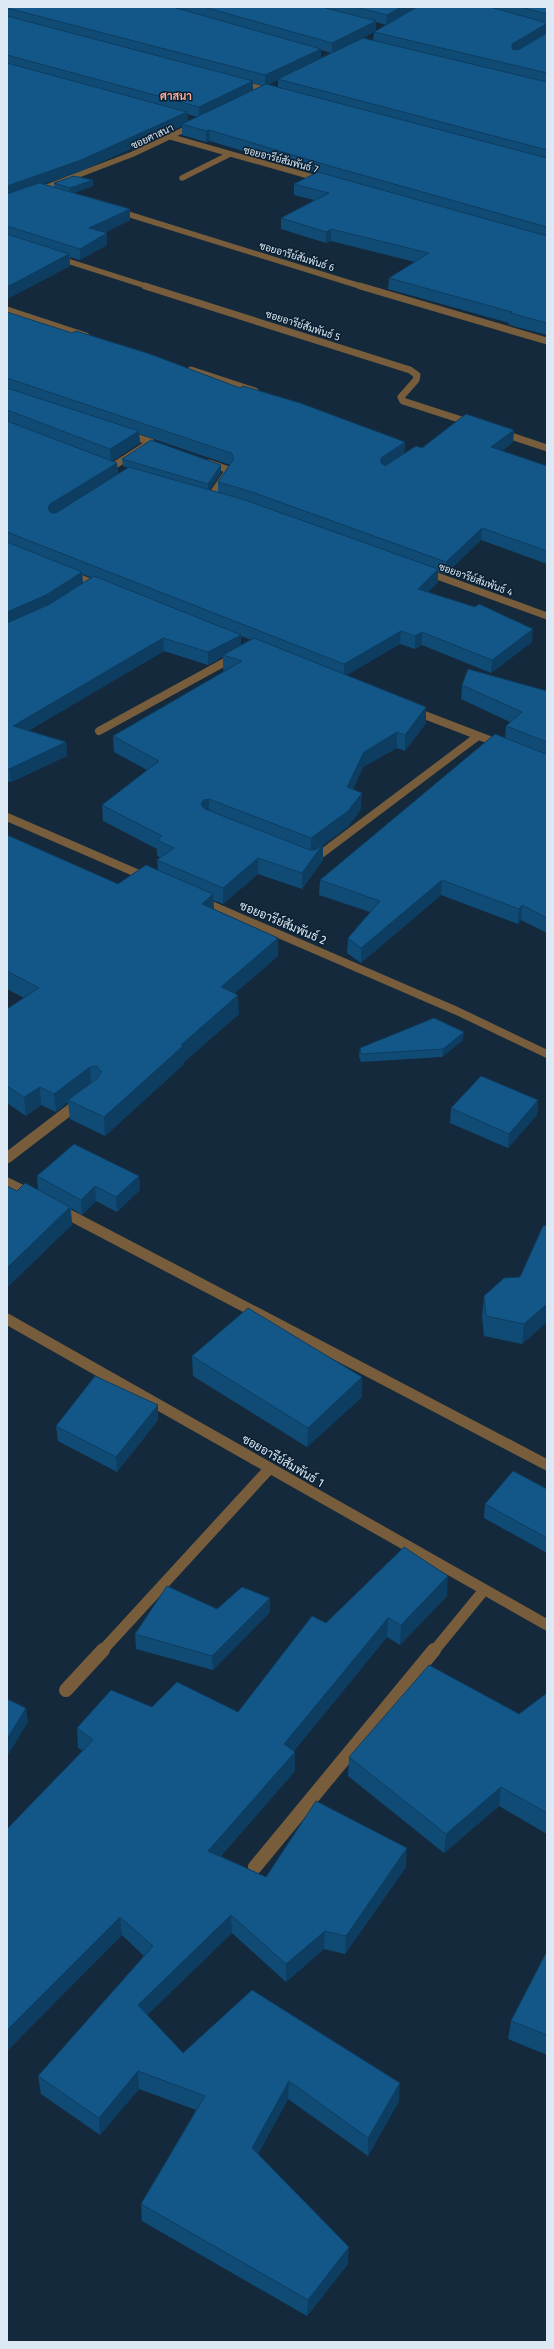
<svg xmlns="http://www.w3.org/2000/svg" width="554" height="2349" viewBox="0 0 554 2349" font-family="'Fira Sans',Sarabun,sans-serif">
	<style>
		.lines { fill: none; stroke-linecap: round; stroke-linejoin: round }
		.street-far4 { stroke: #775d3c; stroke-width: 5.5 }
		.street-far3 { stroke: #775d3c; stroke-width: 7 }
		.street-far2 { stroke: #775d3c; stroke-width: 8 }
		.street-far1 { stroke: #775d3c; stroke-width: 11 }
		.street { stroke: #775d3c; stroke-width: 14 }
		.wall { fill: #104b76; fill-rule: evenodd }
		.shaded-wall { fill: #0d3d60 }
		.building { fill: #135789; stroke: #0d3d60 }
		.labels { text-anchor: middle; stroke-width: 3; stroke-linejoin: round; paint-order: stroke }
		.far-street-label { font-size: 10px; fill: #dce9f5; stroke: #0a1f31 }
		.far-neighbourhood-label { font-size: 11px; font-weight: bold; fill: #fead98; stroke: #0a1f31 }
		.street-label { font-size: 12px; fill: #dce9f5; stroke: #0a1f31 }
	</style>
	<rect width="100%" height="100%" fill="#14293b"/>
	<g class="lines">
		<path class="street-far4" d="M240,83L271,91
			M171,137L323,180
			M182,178L230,154
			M39,190L133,154L194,125
			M118,211L363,287
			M58,258L149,287"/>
		<path class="street-far3" d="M145,286L410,370L417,375L416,380L401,397L403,401L471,423
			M360,286L547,341
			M7,310L86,336
			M191,370L255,391
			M502,433L547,448
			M209,463L229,470L211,496
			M112,467L151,442L126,434
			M426,572L547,616
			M70,574L100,586"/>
		<path class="street-far2" d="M414,711L500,744
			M99,731L234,657
			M7,817L148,878
			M313,860L478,736
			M202,901L457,1011L547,1054"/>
		<path class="street-far1" d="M7,1158L80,1102
			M7,1183L31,1195
			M60,1210L547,1465
			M7,1319L547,1625
			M102,1651L270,1468
			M434,1651L484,1590"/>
		<path class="street" d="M66,1690L103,1650
			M255,1867L434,1650"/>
	</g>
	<path class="wall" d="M7,7H547V335L509,325V323L388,289L389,278L415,262L331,241L326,243L281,229V218L314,200L294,195V184L316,173L210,141L206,142L182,135V126L81,171L43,184L54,187V183L93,186L74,193L130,220L104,233H107V245L80,260L70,257V266L7,299ZM376,22L386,25L376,31ZM374,32L373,41L353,43ZM321,50L331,53L321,58ZM278,80V88L267,85ZM253,83L263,86L253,90ZM187,114L198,117L188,122Z
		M7,312L405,442L404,454L422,448L514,430L513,442L502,451L547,466V564L481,540L446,574L438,572V582L428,592L532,642L491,673L422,645L415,649L400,644L346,675L426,707V723L405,751L397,748L363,767L353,789L361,809L348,827L323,845V860L302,889L258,874L223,904L213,900L214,909L278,938V956L235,993L239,1014L184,1062V1064L105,1136L70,1119L68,1102L56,1112L41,1105L26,1116L7,1103V1009L24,998L7,989V835L118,884L158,870L157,860L160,857L157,856V849L103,821L102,805L147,770L114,752L113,736L225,671L223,670V657L208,665L164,651L28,731L66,742L67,756L11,782L7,781ZM139,434L230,465L218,482V492L209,490L221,473L122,459L123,466L128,468L118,474L117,463L112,461L140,443ZM82,574L92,578L83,583ZM241,636L251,640L241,645Z
		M462,685L547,691V933L521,920L518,924L441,895L361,963L347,953L348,938L370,912L319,895L320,880L505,738L506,726L510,722L461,699Z
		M463,1040L442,1057L361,1062L359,1056L360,1048Z
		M538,1100L537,1115L508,1148L450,1123L451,1108Z
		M37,1176H139L140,1190L117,1212L96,1201L82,1215L71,1208L72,1225L17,1191L38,1190Z
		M547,1225V1322L522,1344L484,1336L482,1316L484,1296L520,1277Z
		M192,1356L362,1377V1397L307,1447L193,1376Z
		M158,1420L117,1472L58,1441L56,1426Z
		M547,1489V1553L484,1518L485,1504Z
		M447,1596L400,1645L387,1637L294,1751L295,1752V1771L221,1856L266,1877L406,1867L345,1954L324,1949L286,1982L232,1933L147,2015L183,2053L399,2101L368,2156L288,2099L258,2154L348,2264L307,2316L142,2221L141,2204L196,2110L139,2089L100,2135L41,2094L38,2076L144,1956L122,1935L7,2051V1829L83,1751L78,1748L77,1728L152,1707L238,1712L326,1623Z
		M270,1598V1612L213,1670L136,1649L135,1634L217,1609Z
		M547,1693V1834L499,1806L444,1853L348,1776L349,1757L519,1714Z
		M547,1951V2055L508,2039L511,2021Z"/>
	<path class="shaded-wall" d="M401,7H419L386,25L387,15Z
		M7,8L8,18H7Z
		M376,21V31L332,54V43Z
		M546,24L545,34L512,55V44Z
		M321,49V59L278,79V80L265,86V75Z
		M7,55L8,65H7Z
		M253,81V92L199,117V107Z
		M187,112L188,123L182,124V126L81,171L7,197V186Z
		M209,130L210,141L206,142V131Z
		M93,180V186L70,194V188Z
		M130,209V220L90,240L89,228Z
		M7,226L8,237H7Z
		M331,229V241L326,243V232Z
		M107,233V245L80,260V249Z
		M69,254L70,266L7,299V287Z
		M7,410H8L9,422L7,423Z
		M514,430L513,442L490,460L491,447Z
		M139,431L140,443L111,462L110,449Z
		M405,442L404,454L381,470V458Z
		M117,463L118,475L51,517L48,509L50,504Z
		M221,465V473L208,492V484Z
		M482,528L481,540L446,574V562Z
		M438,569V582L417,602L418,589Z
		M82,572L83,585L47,608L7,626V612Z
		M533,629L532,642L491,673L492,660Z
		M401,631L400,644L344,677V664Z
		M422,632V645L415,649V636Z
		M241,635V648L223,655V657L208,665V652Z
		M163,638L164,651L14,739L13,726Z
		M426,707V723L405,751V735Z
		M397,732V748L363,767L347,803V787L364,752Z
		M66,742L67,756L11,782L9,769Z
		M362,793L361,809L348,827L323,845V860L302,889V873L311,854V838Z
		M209,799V815L201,805L203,800Z
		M258,858V874L223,904V888Z
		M442,880L441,895L361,963V948Z
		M213,894L214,912L202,904Z
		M522,905L521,920L518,924L519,909Z
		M278,938V956L221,1005V987Z
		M238,995L239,1014L184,1062V1064L105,1136L104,1117L181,1045Z
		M464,1032L463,1040L442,1057L443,1049Z
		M90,1067L91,1085L68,1100V1102L56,1112L54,1094Z
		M40,1087L41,1105L26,1116L24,1097Z
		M538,1100L537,1115L508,1148L509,1134Z
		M139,1176L140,1190L117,1212L116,1197Z
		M95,1186L96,1201L82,1215L81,1200Z
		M70,1207L72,1225L7,1288V1268Z
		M547,1304V1322L522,1344L524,1324Z
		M362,1377V1397L307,1447L308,1428Z
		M158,1405V1420L117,1472L116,1457Z
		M448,1576L447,1596L400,1645L401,1625Z
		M270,1598V1612L213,1670L212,1656Z
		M388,1618L387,1637L284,1763V1744Z
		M26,1708L28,1722L7,1757V1739Z
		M295,1752V1771L209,1870L208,1851Z
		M501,1787L499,1806L444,1853L446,1834Z
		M407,1848L406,1867L345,1954L346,1936Z
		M231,1915L232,1933L139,2023L138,2005Z
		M120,1917L122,1935L7,2051V2030Z
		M325,1931L324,1949L286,1982V1964Z
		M138,2071L139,2089L100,2135L99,2118Z
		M289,2081L288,2099L252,2165V2148Z
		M400,2083L399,2101L368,2156V2138Z
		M349,2247L348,2264L307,2316L308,2300Z"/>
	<path class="building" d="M7,7H173L321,49L265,75L7,8Z
		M204,7H322L376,21L332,43Z
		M356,7H401L387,15Z
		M417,7H490L547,23V25L546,24L512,44V49L518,50L547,33V73L374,32Z
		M520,7H547V14Z
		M7,16L253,81L199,107L7,55Z
		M363,38L547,82V150L278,79Z
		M7,63L187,112L81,160L7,186Z
		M266,84L547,158V227L330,166L209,130L206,131L182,124Z
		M318,172L547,236V323L510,313L512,312L389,278L429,253L331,229L326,232L281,218L329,193L294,184Z
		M74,176L93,180L70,188L54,183Z
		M39,183L130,209L89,228L107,233L80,249L7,226V194Z
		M7,234L69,254L7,287Z
		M7,312L72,333L76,331L150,354L240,388L243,386L300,403L405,442L381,458V463L385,466L416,446L422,448L466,414L514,430L491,447L547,466V551L482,528L446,562L249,491L218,482L233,460V455L231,453L7,378Z
		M7,388L139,431L110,449L7,410Z
		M7,421L117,463L50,504L48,509L51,513H56L129,467L245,500L438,569L418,589L475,607L479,604L533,629L492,660L422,632L415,636L401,631L344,664L7,532Z
		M151,440L221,465L208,484L122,459Z
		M7,542L82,572L46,595L7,612Z
		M94,576L241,635L208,652L163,638L13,726L66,742L9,769L7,768V623L50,604Z
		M254,638L426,707L405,735L397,732L364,752L347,787L362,793L348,811L311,838L209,799L203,800L201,805L205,809L310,850H315L323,844L302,873L258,858L223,888L157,860L174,848L157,840L162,836L102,805L159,761L113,736L242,661L223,655Z
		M468,669L547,691V742L506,726L522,712L462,685Z
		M495,734L546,754H547V918L522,905L519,909L442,880L361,948L348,938L380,901L320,880Z
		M7,835L118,884L146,865L213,894L202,904L278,938L221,987L238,995L181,1045L183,1046L104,1117L68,1100L98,1078L101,1072L97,1066L90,1067L54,1094L40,1087L24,1097L7,1086V1009L39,988L7,971Z
		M434,1018L464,1032L443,1049L361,1054L360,1048Z
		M481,1076L538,1100L509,1134L451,1108Z
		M74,1144L139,1176L116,1197L95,1186L81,1200L37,1176Z
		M25,1183L70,1207L7,1268V1186L17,1191Z
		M547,1225V1304L524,1324L486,1316L484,1296L504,1278L520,1277L543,1226Z
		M248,1308L362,1377L308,1428L192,1356Z
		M95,1376L158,1405L116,1457L56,1426Z
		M513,1471L547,1489V1538L485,1504Z
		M404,1547L448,1576L401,1625L388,1618L284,1744L295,1752L208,1851L266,1877L316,1801L407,1848L346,1936L325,1931L286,1964L231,1915L138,2005L183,2053L252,1990L400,2083L368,2138L289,2081L252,2148L349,2247L308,2300L141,2204L205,2096L138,2071L99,2118L38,2076L153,1946L120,1917L7,2030V1829L93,1740L77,1728L111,1690L152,1707L177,1682L238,1712L312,1616L326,1623Z
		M167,1586L217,1609L242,1587L270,1598L212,1656L135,1634Z
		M429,1665L519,1714L547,1693V1813L501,1787L446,1834L349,1757Z
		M7,1699L26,1708L7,1739Z
		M547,1951V2035L511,2021Z"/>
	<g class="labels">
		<g class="far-street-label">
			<text transform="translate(152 136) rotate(-25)" y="4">ซอยศาสนา</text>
			<text transform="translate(281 159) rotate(15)" y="4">ซอยอารีย์สัมพันธ์ 7</text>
			<text transform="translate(297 256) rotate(17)" y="4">ซอยอารีย์สัมพันธ์ 6</text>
			<text transform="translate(303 325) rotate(18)" y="4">ซอยอารีย์สัมพันธ์ 5</text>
			<text transform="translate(476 579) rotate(20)" y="4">ซอยอารีย์สัมพันธ์ 4</text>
		</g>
		<g class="far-neighbourhood-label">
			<text x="176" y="100">ศาสนา</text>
		</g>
		<g class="street-label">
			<text transform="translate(283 923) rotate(23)" y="4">ซอยอารีย์สัมพันธ์ 2</text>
			<text transform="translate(283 1461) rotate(30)" y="4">ซอยอารีย์สัมพันธ์ 1</text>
		</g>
	</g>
	<rect width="554" height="2349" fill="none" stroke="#dce9f5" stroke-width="16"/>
</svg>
